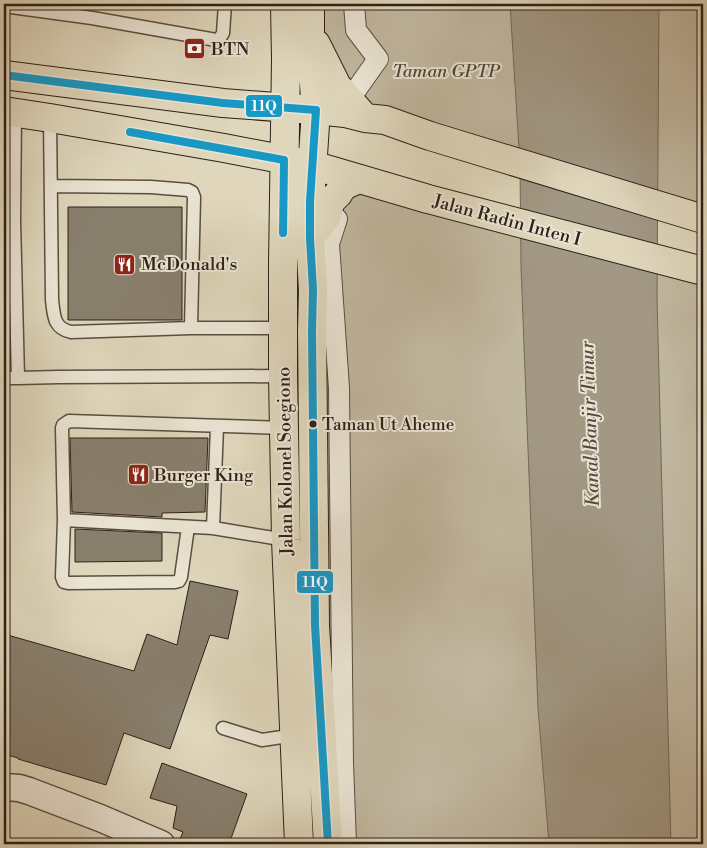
<svg xmlns="http://www.w3.org/2000/svg" width="707" height="848" viewBox="0 0 707 848" font-family="'Libre Bodoni',serif">
	<style>
		.green { fill: #c1b79f; stroke: #766c5c }
		.water { fill: #a29884; stroke: #736859 }
		.building { fill: #897f6d; stroke: #2c2118 }
		.lines { fill: none; stroke-linecap: round; stroke-linejoin: round }
		.service-casing { stroke: #594e41; stroke-width: 15 }
		.pedestrian-casing { stroke: #594e41; stroke-width: 22 }
		.minor-casing { stroke: #594e41; stroke-width: 29 }
		.primary-casing { stroke: #2c2118; stroke-width: 30 }
		.service { stroke: #eae4d3; stroke-width: 12 }
		.pedestrian { stroke: #eae4d3; stroke-width: 20 }
		.minor { stroke: #eae4d3; stroke-width: 26 }
		.primary { stroke: #dfd6bb; stroke-width: 28 }
		.bus-1-casing { stroke: #eae4d3; stroke-width: 11 }
		.bus-1 { stroke: #1898c5; stroke-width: 8 }
		.bus-dot { fill: #2c2118; stroke: #eae4d3; stroke-width: 2 }
		.labels { text-anchor: middle; stroke-width: 4; stroke-linejoin: round; paint-order: stroke }
		.bus-label { font-size: 17px; fill: #2c2118; stroke: #eae4d3; text-anchor: start }
		.poi-label { font-size: 18px; fill: #2c2118; stroke: #eae4d3; text-anchor: start }
		.park-label { font-size: 18px; font-style: italic; fill: #51463a; stroke: #eae4d3 }
		.street-label { font-size: 18px; fill: #2c2118; stroke: #eae4d3 }
		.water-label { font-size: 19px; font-style: italic; fill: #554b3e; stroke: #eae4d3 }
		.line-badge { stroke: #eae4d3; stroke-width: 2 }
		.badge-label { font-size: 14px; text-anchor: middle; font-weight: bold; fill: #fff }
	</style>
	<rect width="100%" height="100%" fill="#dfd6bb"/>
	<filter id="stains"><feTurbulence type="fractalNoise" baseFrequency=".004" numOctaves="4"/><feColorMatrix values="0 0 0 0 .2 0 0 0 0 .09 0 0 0 0 .02 0 0 0 .5 -.17"/></filter>
	<radialGradient id="worn" r=".72"><stop offset=".6" stop-color="#630" stop-opacity="0"/><stop offset="1" stop-color="#630" stop-opacity=".3"/></radialGradient>
	<path class="green" d="M310,4H703V219L385,121L337,86Z
		M312,165L703,272V844H328L315,625Z"/>
	<path class="water" d="M510,4H659L657,298L671,844H549L538,708L521,267L520,165Z"/>
	<path class="building" d="M68,207H182V320H68Z
		M70,438H208L205,512L162,513V517L72,512Z
		M75,529L162,533V561L75,562Z
		M190,581L238,591L228,639L210,635L170,749L124,733L106,785L18,759V758L4,754V634L134,671L147,634L177,645Z
		M162,763L247,794L229,844H194L180,839L183,832L173,828L177,806L150,798Z"/>
	<g class="lines">
		<defs>
			<path id="service" d="M4,6L92,18L216,40L220,38L223,33L225,4
				M15,113L14,221L18,378L58,377L283,376
				M50,118L52,300C54,315 53,328 71,332L191,328H283
				M51,186L151,187L188,190L192,192L194,197L191,328
				M4,378H18
				M64,520L213,528L286,540
				M188,527L181,577L179,581L175,582L68,583L64,582L62,577L64,520L62,428L63,425L69,421L285,428
				M213,528L217,427
				M223,728L262,740L295,735"/>
			<path id="pedestrian" d="M349,100L378,59L356,30L354,4
				M337,219L329,244L339,388L343,763L346,844"/>
			<path id="minor" d="M4,787L19,788L29,791L100,818L161,844"/>
			<path id="primary" d="M285,4L286,59L283,264V376L286,540L299,844
				M310,4V34L316,110L310,201V238L313,290L312,331L315,625L328,844
				M316,44L337,86L365,118
				M4,75L223,103L316,110L345,113L365,118L385,120L430,136L703,219
				M4,111L50,118L224,148L312,165L428,199L703,271
				M311,237L326,217L331,201L338,194L343,186L359,179"/>
		</defs>
		<use href="#service" class="service-casing"/>
		<use href="#pedestrian" class="pedestrian-casing"/>
		<use href="#minor" class="minor-casing"/>
		<use href="#primary" class="primary-casing"/>
		<use href="#service" class="service"/>
		<use href="#pedestrian" class="pedestrian"/>
		<use href="#minor" class="minor"/>
		<use href="#primary" class="primary"/>
		<defs>
			<path id="bus-1" d="M4,75L223,103L316,110L310,201V238L313,290L312,331L315,625L328,844
				M130,132L284,160L283,233"/>
		</defs>
		<use href="#bus-1" class="bus-1-casing"/>
		<use href="#bus-1" class="bus-1"/>
	</g>
	<defs>
		<symbol id="bank-square" viewBox="-11 -11 22 22"><rect x="-9" y="-9" width="18" height="18" rx="4" fill="#8f2418" stroke="#eae4d3"/><path d="M-6-4H6V4H-6ZM0-2.3a2.3 2.3 0 1 0 0 4.6a2.3 2.3 0 1 0 0-4.6Z" fill="#fff"/></symbol>
		<symbol id="restaurant-square" viewBox="-11 -11 22 22"><rect x="-9" y="-9" width="18" height="18" rx="4" fill="#8f2418" stroke="#eae4d3"/><path d="M-5-6h1v4h1v-4h1v4h1v-4h1v5L-1.5 .5V6h-2V.5L-5-1ZM5-6V6H3V1.5H1.5Q1.5-4 5-6Z" fill="#fff"/></symbol>
	</defs>
	<g fill-rule="evenodd">
		<use href="#bank-square" x="182" y="36" width="25" height="25"/>
		<use href="#restaurant-square" x="112" y="252" width="25" height="25"/>
		<use href="#restaurant-square" x="126" y="462" width="25" height="25"/>
	</g>
	<circle class="bus-dot" cx="313" cy="424" r="4.5"/>
	<g class="labels">
		<g class="bus-label">
			<text x="322" y="430">Taman Ut Aheme</text>
		</g>
		<g class="poi-label">
			<text x="211" y="55">BTN</text>
			<text x="141" y="270">McDonald's</text>
			<text x="154" y="481">Burger King</text>
		</g>
		<g class="park-label">
			<text x="446" y="77">Taman GPTP</text>
		</g>
		<g class="street-label">
			<text transform="translate(507 220) rotate(15)" y="6">Jalan Radin Inten I</text>
			<text transform="translate(285 461) rotate(-91)" y="6">Jalan Kolonel Soegiono</text>
		</g>
		<g class="water-label">
			<text transform="translate(589 424) rotate(-92)" y="7">Kanal Banjir Timur</text>
		</g>
	</g>
	<g class="line-badge">
		<rect x="245" y="94" width="38" height="24" rx="5" fill="#1898c5"/>
		<rect x="296" y="570" width="38" height="24" rx="5" fill="#1898c5"/>
	</g>
	<g class="badge-label">
		<text x="264" y="111">11Q</text>
		<text x="315" y="587">11Q</text>
	</g>
	<rect width="707" height="848" fill="none" stroke="#dfd6bb" stroke-width="20"/>
	<rect x="5" y="5" width="697" height="838" fill="none" stroke="#2c2118" stroke-width="2.5"/>
	<rect x="10" y="10" width="687" height="828" fill="none" stroke="#2c2118"/>
	<rect width="100%" height="100%" filter="url(#stains)"/>
	<rect width="100%" height="100%" fill="url(#worn)"/>
</svg>
